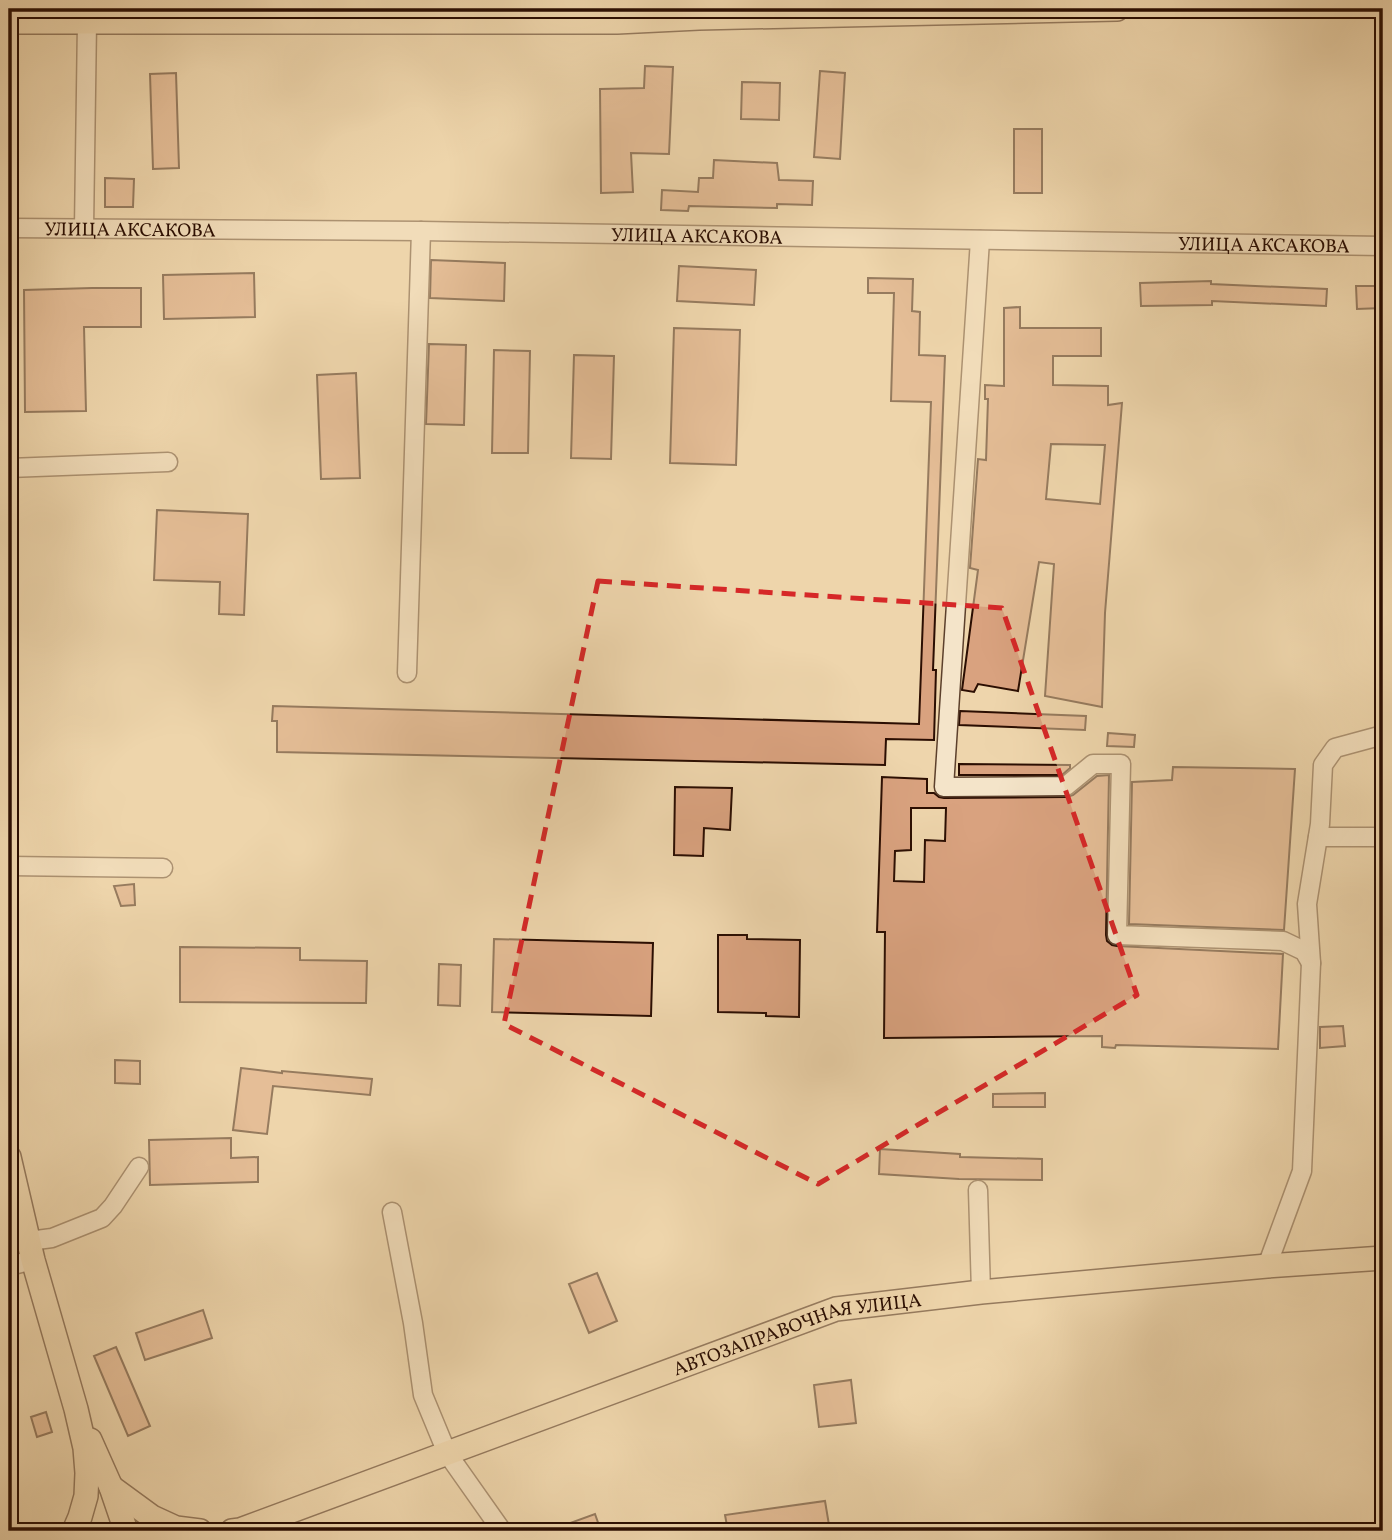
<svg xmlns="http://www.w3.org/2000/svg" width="1392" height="1540" viewBox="0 0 1392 1540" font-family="Vollkorn,serif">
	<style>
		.building { fill: #d9a27f; stroke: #2b0e02; stroke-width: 2; fill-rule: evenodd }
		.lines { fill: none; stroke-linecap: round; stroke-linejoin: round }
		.minor-casing { stroke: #5c402c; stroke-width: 21 }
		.major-casing { stroke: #2b0e02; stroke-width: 26 }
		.minor { stroke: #f4e4c9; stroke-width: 18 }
		.major { stroke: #eed5ac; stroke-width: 23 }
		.marked { fill: none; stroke: #d62828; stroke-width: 5; stroke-dasharray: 14 9; stroke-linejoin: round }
		.labels { text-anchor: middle; stroke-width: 6; stroke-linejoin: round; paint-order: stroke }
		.street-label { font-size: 19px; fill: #2b0e02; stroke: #f4e4c9 }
	</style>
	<rect width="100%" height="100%" fill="#eed5ac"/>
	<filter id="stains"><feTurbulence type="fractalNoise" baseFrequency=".00286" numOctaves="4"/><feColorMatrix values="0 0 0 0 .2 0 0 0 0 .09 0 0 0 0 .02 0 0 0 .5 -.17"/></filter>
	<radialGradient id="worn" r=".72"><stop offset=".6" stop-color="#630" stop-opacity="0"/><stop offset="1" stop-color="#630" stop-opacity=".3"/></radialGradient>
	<path class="building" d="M645,66L673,67L669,154L631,153L633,192L601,193L600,89L644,88Z
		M820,71L845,73L840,159L814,157Z
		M176,73L179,168L153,169L150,74Z
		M742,82L780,83L779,120L741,119Z
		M1014,129H1042V193H1014Z
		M714,160L777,163L779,180L813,181L812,205L777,204V208L689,206L688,211L661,210L662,190L698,192L699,178H713Z
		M105,178L134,179L133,207H105Z
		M431,260L505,263L504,301L430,298Z
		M679,266L756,270L754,305L677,301Z
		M254,273L255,317L164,319L163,275Z
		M868,278L913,279L912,311L920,312L919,355L945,356L933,670H936L934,740L886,739L885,765L277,752V721H272L273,706L919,724L931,402L891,401L894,293H868Z
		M1211,281V284L1327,289L1326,306L1212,301V305L1141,306L1140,283Z
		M1356,286H1383V308L1357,309Z
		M92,288H141V327H84L86,411L25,412L24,290Z
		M1020,307V328H1101V356H1053V385L1108,386V405L1122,403L1105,613L1102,707L1045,696L1054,564L1039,562L1018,691L978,684L974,692L962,690L978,570L970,568L978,459L986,460L988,399H985V385L1004,386V308ZM1051,444L1105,445L1100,504L1046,499Z
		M674,328L740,330L736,465L670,463Z
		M429,344L466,345L464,425L426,424Z
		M494,350L530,351L528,453H492Z
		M574,355L614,356L611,459L571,458Z
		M356,373L360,478L321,479L317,375Z
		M157,510L248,514L244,615L219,614L220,582L154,580Z
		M960,711L1086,716L1085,730L959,725Z
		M1108,733L1135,735L1134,747L1107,746Z
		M959,764L1070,765V768L1062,775H959Z
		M1173,767L1295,769L1284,930L1129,924L1132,782L1172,780Z
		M1109,775L1106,935L1107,941L1112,945L1117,946L1283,954L1278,1049L1116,1045L1115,1048L1102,1047V1036L884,1038L885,932H877L882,777L927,779V793H934L939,797L944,798L1066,797L1073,795L1097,776ZM911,808H946L945,841L925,840L924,882L894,881L895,851L911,850Z
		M675,787L732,788L730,830L704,828L703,856L674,855Z
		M134,884L135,905L121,906L114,886Z
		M718,935H747V939L800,940L799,1017L766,1016V1013L718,1012Z
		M494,939L653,943L651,1016L492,1012Z
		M180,947L300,948V960L367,961L366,1003L180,1002Z
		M439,964L461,965L460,1006L438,1005Z
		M1343,1026L1345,1046L1320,1048V1027Z
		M115,1060L140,1061V1084L115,1083Z
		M241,1068L282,1073V1071L372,1079L370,1095L273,1086L267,1134L233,1130Z
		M1045,1093V1107H993V1094Z
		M231,1138V1158L258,1157V1182L150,1185L149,1140Z
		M880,1149L960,1154V1157L1042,1159V1180L959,1179L879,1174Z
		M597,1273L617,1321L589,1333L569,1284Z
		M203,1310L212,1338L145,1360L136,1333Z
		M116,1347L150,1426L128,1436L94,1356Z
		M851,1380L856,1423L819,1427L814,1385Z
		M46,1412L52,1432L37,1437L31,1417Z
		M825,1501L830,1531H728L725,1515Z
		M595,1514L601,1531H551V1530Z"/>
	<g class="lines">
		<defs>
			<g id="minor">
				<path id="s1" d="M9,228L421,231L1383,246"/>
				<path d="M84,228L87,22"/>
				<path d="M980,240L944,787L1066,786L1093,764H1121L1117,935L1283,941L1304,951L1311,963"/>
				<path d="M9,468L168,462"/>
				<path d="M407,673L421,231"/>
				<path d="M1318,837H1383"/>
				<path d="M9,866L163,868"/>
				<path d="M978,1190L981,1292"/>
				<path d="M392,1212L413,1323L423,1395L447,1453L502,1531"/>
				<path d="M29,1241L52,1238L102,1218L113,1206L139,1167"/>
				<path d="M9,1266L33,1260"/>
				<path d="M1267,1266L1302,1171L1311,963L1307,904L1320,824L1323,765L1335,748L1383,735"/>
			</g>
			<g id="major">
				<path d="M9,22H617L699,18L1117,9"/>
				<path d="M9,1157L33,1260L76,1409L85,1448L87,1473L86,1496L80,1517L74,1531"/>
				<path d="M90,1440L111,1487L126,1531"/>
				<path d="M111,1487L152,1517L176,1528L200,1531"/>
				<path id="s2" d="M232,1531L240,1530L836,1309L981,1292L1267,1266L1383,1258"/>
			</g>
		</defs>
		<use href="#minor" class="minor-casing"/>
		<use href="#major" class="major-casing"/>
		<use href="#minor" class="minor"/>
		<use href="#major" class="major"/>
	</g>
	<path d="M0 0H1392V1540H0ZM598,581L1002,608L1137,995L818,1184L504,1024Z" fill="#eed5ac" fill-opacity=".55" fill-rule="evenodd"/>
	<path class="marked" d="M598,581L1002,608L1137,995L818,1184L504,1024Z"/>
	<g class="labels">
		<g class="street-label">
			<text dy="7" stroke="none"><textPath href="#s1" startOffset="121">УЛИЦА АКСАКОВА</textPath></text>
			<text dy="7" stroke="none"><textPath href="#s1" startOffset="688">УЛИЦА АКСАКОВА</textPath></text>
			<text dy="7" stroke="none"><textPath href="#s1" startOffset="1255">УЛИЦА АКСАКОВА</textPath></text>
			<text dy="7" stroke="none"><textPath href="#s2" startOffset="600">АВТОЗАПРАВОЧНАЯ УЛИЦА</textPath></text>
		</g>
	</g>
	<rect width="1392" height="1540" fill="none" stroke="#eed5ac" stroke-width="35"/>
	<rect x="10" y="10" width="1371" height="1519" fill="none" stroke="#2b0e02" stroke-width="3.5"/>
	<rect x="18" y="18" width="1357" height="1505" fill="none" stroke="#2b0e02" stroke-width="2"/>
	<rect width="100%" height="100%" filter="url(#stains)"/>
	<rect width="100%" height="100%" fill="url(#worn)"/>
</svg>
